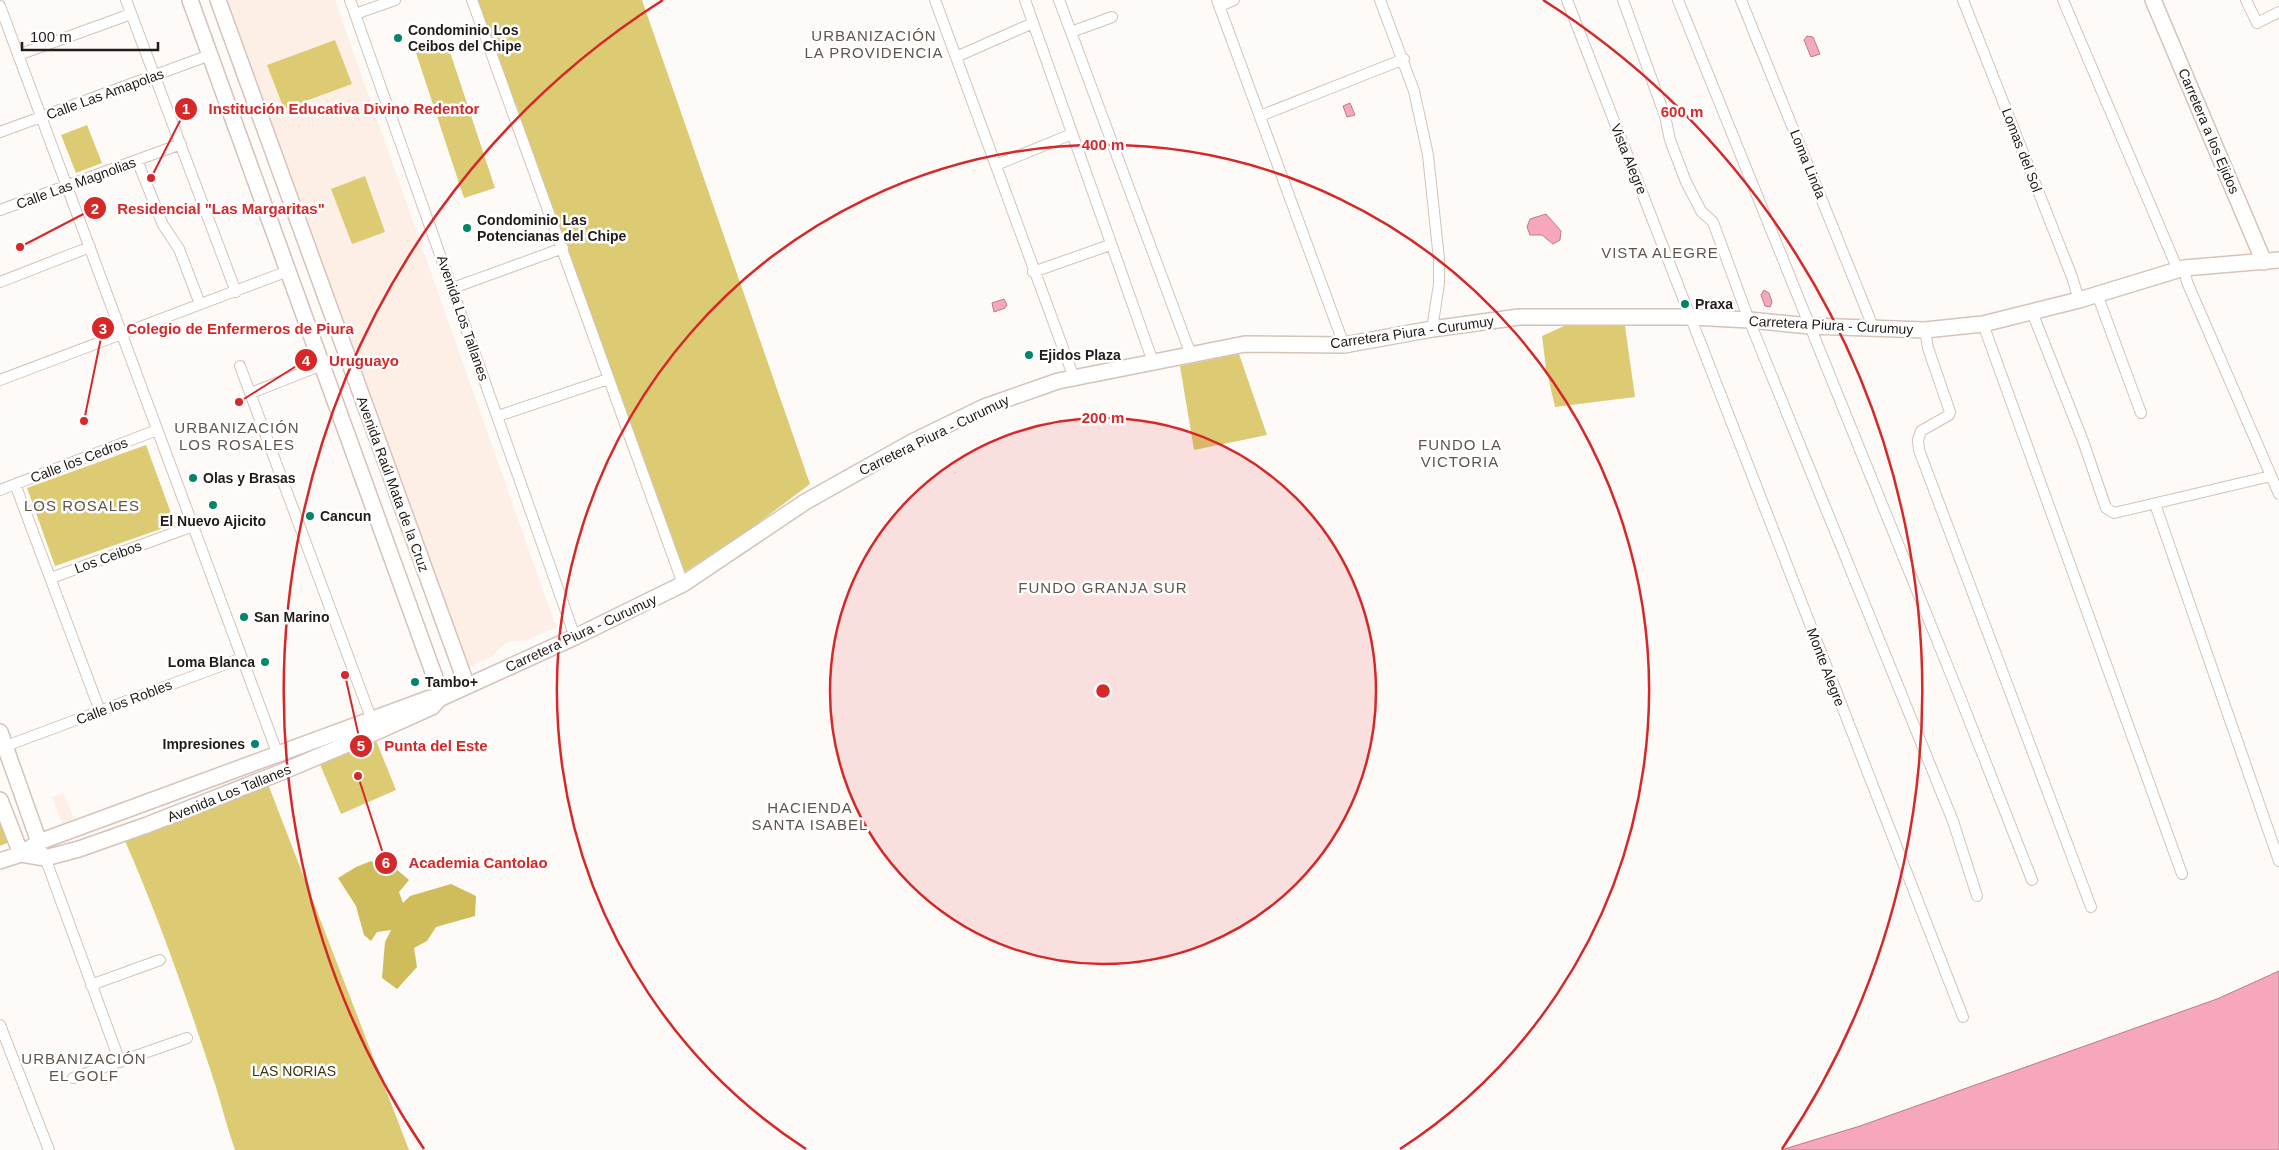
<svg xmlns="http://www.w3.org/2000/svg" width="2279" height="1150" viewBox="0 0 2279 1150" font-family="Helvetica,sans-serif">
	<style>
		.built { fill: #feefe6 }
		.green { fill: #dccb72 }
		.forest { fill: #cfbc5a }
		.water { fill: #f6a7bc; stroke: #b67d8b }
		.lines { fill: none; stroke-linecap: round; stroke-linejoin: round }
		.street-casing { stroke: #d5c3b9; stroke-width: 12 }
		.secondary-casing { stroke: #d5c3b9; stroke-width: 18 }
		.street { stroke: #fff; stroke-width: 10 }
		.secondary { stroke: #fff; stroke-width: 15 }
		.ring { fill: none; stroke: #d62828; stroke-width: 2.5 }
		.poi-dot { fill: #008669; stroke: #fff; stroke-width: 2 }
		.labels { text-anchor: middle; stroke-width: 5; stroke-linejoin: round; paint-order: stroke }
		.poi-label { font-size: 14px; font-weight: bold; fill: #221b18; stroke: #fff; text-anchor: start }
		.street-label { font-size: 14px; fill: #221b18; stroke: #fff }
		.park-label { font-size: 14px; fill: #40380d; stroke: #fff }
		.neighbourhood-label { font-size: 15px; letter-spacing: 1px; fill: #63544b; stroke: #fff }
		.centre { fill: #d62828; stroke: #fff; stroke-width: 2.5 }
		.ring-label { font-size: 15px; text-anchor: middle; font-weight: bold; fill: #d62828; stroke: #fff; stroke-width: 5; stroke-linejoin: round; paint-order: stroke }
		.leader { fill: none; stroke: #d62828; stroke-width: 2 }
		.callout-dot { fill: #d62828; stroke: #fff; stroke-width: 2 }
		.mark-label { font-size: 15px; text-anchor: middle; font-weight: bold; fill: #fff }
		.callout-label { font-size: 15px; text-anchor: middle; font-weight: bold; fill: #d62828; stroke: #fff; stroke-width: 5; stroke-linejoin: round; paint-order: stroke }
	</style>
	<rect width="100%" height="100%" fill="#fefaf8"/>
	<path class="built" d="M228,0H335L556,627L525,641H511L504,644L491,657L468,668Z
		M63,793L74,819L62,824L52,797Z"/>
	<path class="green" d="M478,0H642L810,484L746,532L683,573Z
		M335,40L352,84L284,109L267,65Z
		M447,43L495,188L464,198L416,53Z
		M87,125L102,163L76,173L61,135Z
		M365,176L385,232L352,244L331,189Z
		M1564,326H1625L1635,397L1555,407L1546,368L1542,336Z
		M1239,354L1267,435L1194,450L1180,366Z
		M146,445L175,524L55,566L27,488Z
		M375,738L396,790L341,814L319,762Z
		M268,784L409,1150H235C227,1128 222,1106 215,1084C189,1004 159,918 125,841Z
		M0,816L9,842L0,846Z"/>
	<path class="forest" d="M371,861L382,869L389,863L409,880L399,892L403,903L410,896L451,884L476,896L475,916L436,927L427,941L414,948L417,967L397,989L382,978L385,942L391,930L377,932L371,941L364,935L356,906L338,878L356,867Z"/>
	<path class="water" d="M1807,36L1813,37L1820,54L1811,57L1804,40Z
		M1350,103L1355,115L1347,117L1343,106Z
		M1546,214L1561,231L1560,240L1553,244L1542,235H1530L1527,227L1530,219Z
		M1764,290L1769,293L1772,302L1770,307L1765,306L1761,295Z
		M1004,299L1007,305L1005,308L994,312L992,303Z
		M2279,971V1150H1781L1860,1126L2217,999Z"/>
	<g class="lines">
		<defs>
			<path id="street" d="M126,0L236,292
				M350,0L575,637
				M472,0L683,584
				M935,0L1074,378
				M1025,0L1153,362
				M1059,0L1191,355
				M1217,0L1344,345
				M1380,0L1414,91L1428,155L1439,259V284L1432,329
				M1567,0L1963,1017
				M1623,0L1665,116L1670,140L1686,182L1701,211L1713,222L1749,320L1953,821L1977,896
				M1678,0L1958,692L2032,880
				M1741,0L1874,329
				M1963,0L2072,277L2079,300
				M2063,0L2178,270
				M2246,0L2257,23L2279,12
				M0,6L278,755
				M1220,6L1234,0
				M355,14L395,0
				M1071,32L1112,17
				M18,55L131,14
				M956,57L1033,23
				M1260,116L1404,59
				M0,132L210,55
				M137,160L163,225L179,249L200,304
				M996,165L1072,134
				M0,210L181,144
				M2184,268L2187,282L2279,494
				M1033,272L1110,245
				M0,282L90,247
				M453,288L563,248
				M2097,294L2141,413
				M2032,312L2083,441L2106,508L2114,513L2271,476
				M1983,324L2182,874
				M1925,330L1928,348L1950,412L1949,415L1921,431L1918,440L1919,450L2091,907
				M240,366L374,726
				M0,380L288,271
				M251,393L322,365
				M498,416L608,379
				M15,484L100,711
				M0,490L157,430
				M2155,504L2279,861
				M51,578L193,526
				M6,746L242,658
				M43,852L120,1062
				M91,985L160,960
				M0,1025L49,1150
				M73,1078L187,1038"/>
			<path id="secondary" d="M190,0L442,697
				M218,0L467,686
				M2153,0L2264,262
				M0,732L39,842
				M0,800L21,854
				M21,854L45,858L79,849L147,825L284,771L376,732L432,707L439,699L575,637L683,584L805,502L912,442L984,407L1058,381L1245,344L1344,345L1432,329L1519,317H1692L1749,320L1810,326L1925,330L1983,324L2079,300L2184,268L2279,260
				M0,861L21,854L39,842L430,698"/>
		</defs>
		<use href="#street" class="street-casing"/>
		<use href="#secondary" class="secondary-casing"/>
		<use href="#street" class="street"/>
		<use href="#secondary" class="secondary"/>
	</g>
	<circle cx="1103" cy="691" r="273" fill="#d62828" fill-opacity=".12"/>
	<g class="ring">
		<circle cx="1103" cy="691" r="273"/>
		<path d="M806 1149A546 546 0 1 1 1400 1149"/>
		<path d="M424 1149A819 819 0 0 1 663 0M1543 0A819 819 0 0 1 1782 1149"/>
	</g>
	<g class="poi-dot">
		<circle cx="398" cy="38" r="5"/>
		<circle cx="467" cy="228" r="5"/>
		<circle cx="1685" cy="304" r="5"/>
		<circle cx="1029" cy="355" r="5"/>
		<circle cx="193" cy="478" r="5"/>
		<circle cx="213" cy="505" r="5"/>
		<circle cx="310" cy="516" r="5"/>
		<circle cx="244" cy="617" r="5"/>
		<circle cx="265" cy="662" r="5"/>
		<circle cx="415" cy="682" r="5"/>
		<circle cx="255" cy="744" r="5"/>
	</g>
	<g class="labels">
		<g class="poi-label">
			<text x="408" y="35">Condominio Los<tspan x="408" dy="16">Ceibos del Chipe</tspan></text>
			<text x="477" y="225">Condominio Las<tspan x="477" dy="16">Potencianas del Chipe</tspan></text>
			<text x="1695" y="309">Praxa</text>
			<text x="1039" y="360">Ejidos Plaza</text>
			<text x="203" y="483">Olas y Brasas</text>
			<text x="320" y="521">Cancun</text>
			<text x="213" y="526" text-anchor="middle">El Nuevo Ajicito</text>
			<text x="254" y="622">San Marino</text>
			<text x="255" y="667" text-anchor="end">Loma Blanca</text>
			<text x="425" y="687">Tambo+</text>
			<text x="245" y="749" text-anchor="end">Impresiones</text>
		</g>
		<g class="street-label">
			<text transform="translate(105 94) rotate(-20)" y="5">Calle Las Amapolas</text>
			<text transform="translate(2209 131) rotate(67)" y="5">Carretera a los Ejidos</text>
			<text transform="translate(2022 150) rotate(69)" y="5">Lomas del Sol</text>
			<text transform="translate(1629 159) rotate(68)" y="5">Vista Alegre</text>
			<text transform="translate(1808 164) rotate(68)" y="5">Loma Linda</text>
			<text transform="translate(76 183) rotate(-20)" y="5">Calle Las Magnolias</text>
			<text transform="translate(463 318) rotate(71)" y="5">Avenida Los Tallanes</text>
			<text transform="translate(1831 325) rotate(3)" y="5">Carretera Piura - Curumuy</text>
			<text transform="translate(1412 332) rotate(-8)" y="5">Carretera Piura - Curumuy</text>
			<text transform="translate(934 435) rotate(-26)" y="5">Carretera Piura - Curumuy</text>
			<text transform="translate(79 460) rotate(-21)" y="5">Calle los Cedros</text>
			<text transform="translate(393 484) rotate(70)" y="5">Avenida Raúl Mata de la Cruz</text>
			<text transform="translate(108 557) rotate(-20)" y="5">Los Ceibos</text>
			<text transform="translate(581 633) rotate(-25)" y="5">Carretera Piura - Curumuy</text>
			<text transform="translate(1826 667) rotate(69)" y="5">Monte Alegre</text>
			<text transform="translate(124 702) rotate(-21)" y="5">Calle los Robles</text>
			<text transform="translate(229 793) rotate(-22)" y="5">Avenida Los Tallanes</text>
		</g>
		<g class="park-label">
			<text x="294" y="1076">LAS NORIAS</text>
		</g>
		<g class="neighbourhood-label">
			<text x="874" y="41">URBANIZACIÓN<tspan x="874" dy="17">LA PROVIDENCIA</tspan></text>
			<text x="1660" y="258">VISTA ALEGRE</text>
			<text x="237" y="433">URBANIZACIÓN<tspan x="237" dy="17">LOS ROSALES</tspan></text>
			<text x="1460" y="450">FUNDO LA<tspan x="1460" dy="17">VICTORIA</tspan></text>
			<text x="82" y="511">LOS ROSALES</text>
			<text x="1103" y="593">FUNDO GRANJA SUR</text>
			<text x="810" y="813">HACIENDA<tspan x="810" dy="17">SANTA ISABEL</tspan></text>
			<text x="84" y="1064">URBANIZACIÓN<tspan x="84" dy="17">EL GOLF</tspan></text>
		</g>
	</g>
	<circle cx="1103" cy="691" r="8" class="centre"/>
	<g class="ring-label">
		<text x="1682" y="117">600 m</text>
		<text x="1103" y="150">400 m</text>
		<text x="1103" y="423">200 m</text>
	</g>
	<path class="leader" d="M151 178L186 109M20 247L95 208M84 421L103 328M239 402L306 360M345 675L361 746M358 776L386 863"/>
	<g class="callout-dot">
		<circle cx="151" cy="178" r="5"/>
		<circle cx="20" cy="247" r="5"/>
		<circle cx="84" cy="421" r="5"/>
		<circle cx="239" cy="402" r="5"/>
		<circle cx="345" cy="675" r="5"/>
		<circle cx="358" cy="776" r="5"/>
		<circle cx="186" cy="109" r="12"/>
		<circle cx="95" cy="208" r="12"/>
		<circle cx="103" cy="328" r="12"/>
		<circle cx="306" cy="360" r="12"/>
		<circle cx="361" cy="746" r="12"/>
		<circle cx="386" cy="863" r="12"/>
	</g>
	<g class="mark-label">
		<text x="186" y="114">1</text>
		<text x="95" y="214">2</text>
		<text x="103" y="334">3</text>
		<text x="306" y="366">4</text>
		<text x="361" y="751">5</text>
		<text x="386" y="868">6</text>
	</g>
	<g class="callout-label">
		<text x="344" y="114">Institución Educativa Divino Redentor</text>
		<text x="221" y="214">Residencial "Las Margaritas"</text>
		<text x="240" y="334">Colegio de Enfermeros de Piura</text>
		<text x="364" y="366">Uruguayo</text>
		<text x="436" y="751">Punta del Este</text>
		<text x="478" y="868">Academia Cantolao</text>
	</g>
	<path d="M22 42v8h136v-8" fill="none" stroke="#221b18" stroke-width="2.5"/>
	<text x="30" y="42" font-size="15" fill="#221b18" stroke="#ffffff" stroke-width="4" paint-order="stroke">100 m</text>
</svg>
